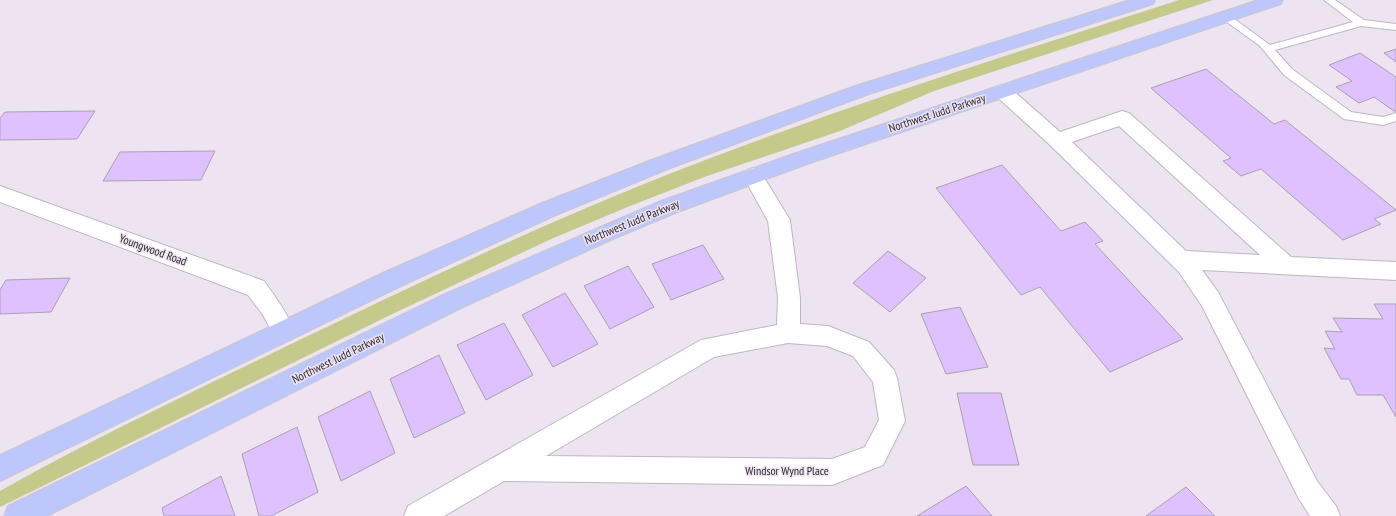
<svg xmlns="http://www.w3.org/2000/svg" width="1396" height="516" viewBox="0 0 1396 516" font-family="'PT Sans Narrow',sans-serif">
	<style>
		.green { fill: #c5c989 }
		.building { fill: #dec1fe; stroke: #a9a3b0 }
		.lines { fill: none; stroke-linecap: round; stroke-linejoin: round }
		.lane-casing { stroke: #bfb6c3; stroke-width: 2 }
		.street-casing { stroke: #bfb6c3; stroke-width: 2 }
		.highway-casing { stroke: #c9c8c9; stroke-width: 2 }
		.lane { fill: #fff; fill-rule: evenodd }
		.street { fill: #fff; fill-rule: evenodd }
		.highway { fill: #bec7fc; fill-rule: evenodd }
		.labels { text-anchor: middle; stroke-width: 3; stroke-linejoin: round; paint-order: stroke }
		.street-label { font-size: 12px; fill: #2e2a2f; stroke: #ede3f1 }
	</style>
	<rect width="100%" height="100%" fill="#ede3f1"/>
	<path class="green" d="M1179,0H1213L934,91L840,131L707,176L630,206L551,239L384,318L0,507V491C94,438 191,393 287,346C428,278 569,211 716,156C869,98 1024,50 1179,0Z"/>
	<path class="building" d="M1396,49V62L1384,53Z
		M1360,53L1396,77V111H1394L1374,97L1359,103L1336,87L1352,81L1329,65Z
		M1206,69L1274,124L1285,120L1396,210L1374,219L1381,224L1343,240L1261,169L1241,176L1223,161L1231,158L1151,88Z
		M95,111L77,139L0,140V118L5,112Z
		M215,151L201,180L103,181L120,152Z
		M1002,165L1061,231L1085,222L1103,241L1095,244L1183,339L1110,372L1040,287L1021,295L936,188Z
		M703,245L724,279L671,300L652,264Z
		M888,251L926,278L890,312L853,283Z
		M628,266L654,307L610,329L584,286Z
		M70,278L51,312L0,314V290L6,280Z
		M565,293L598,344L553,367L522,315Z
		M1374,304H1396V417L1383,395H1357L1349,379H1341L1324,348L1335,349L1325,331L1342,332L1333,318L1383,319Z
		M960,307L988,367L946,374L921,314Z
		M504,323L533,375L486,400L457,345Z
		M439,355L465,413L414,438L390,379Z
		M370,391L395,453L341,481L318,417Z
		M957,393H1001L1019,465H973Z
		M297,427L318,492L271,516H259L242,454Z
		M221,476L235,516H164L162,508Z
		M966,486L992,516H917Z
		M1186,487L1215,516H1146Z"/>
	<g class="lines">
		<defs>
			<path id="lane" d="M1324,0H1335L1364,20L1396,24V30L1361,26L1275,50L1292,69L1351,112L1383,117L1396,113V121L1383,125L1344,119L1284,75L1260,46L1220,17L1225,14L1229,15L1270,45L1353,22Z"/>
			<path id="street" d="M1002,85L1009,87L1060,132L1122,111L1129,113L1291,257L1396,262V280L1202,270L1218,292L1317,481L1336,506L1340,516H1310L1299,499L1202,306L1179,272L1050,145L995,95L993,91L995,87ZM1119,126L1260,255L1186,251L1072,142Z
				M753,168L760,171L790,220L800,298V324L828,326L869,342L894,370L897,378L905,421L883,465L832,485L504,481L444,516H404L408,506L701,340L777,325L778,298L768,221L743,176L746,171ZM788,343L827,346L853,356L873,382L879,420L865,447L832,459L546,456L714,357Z
				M0,186L264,281C276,297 287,314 296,332L292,339L284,342L276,339L263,315L248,295L0,202Z"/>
			<path id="highway" d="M1130,0H1155L1153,4L869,94L668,169L556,215L401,286L0,481V455L385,272L542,203L654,159L855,86Z
				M1258,0H1283L1281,4L810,163L675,213L613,239L461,308L47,516H4L8,506L445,294L661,201L796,153Z"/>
		</defs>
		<use href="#lane" class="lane-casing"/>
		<use href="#street" class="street-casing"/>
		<use href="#highway" class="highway-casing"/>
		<use href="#lane" class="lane"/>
		<use href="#street" class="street"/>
		<use href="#highway" class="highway"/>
	</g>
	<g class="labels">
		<g class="street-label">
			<text transform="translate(937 113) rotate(-18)" y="4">Northwest Judd Parkway</text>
			<text transform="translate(632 222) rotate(-22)" y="4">Northwest Judd Parkway</text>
			<text transform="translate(153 250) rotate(20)" y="4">Youngwood Road</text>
			<text transform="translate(338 358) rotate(-26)" y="4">Northwest Judd Parkway</text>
			<text x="787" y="475">Windsor Wynd Place</text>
		</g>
	</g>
</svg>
